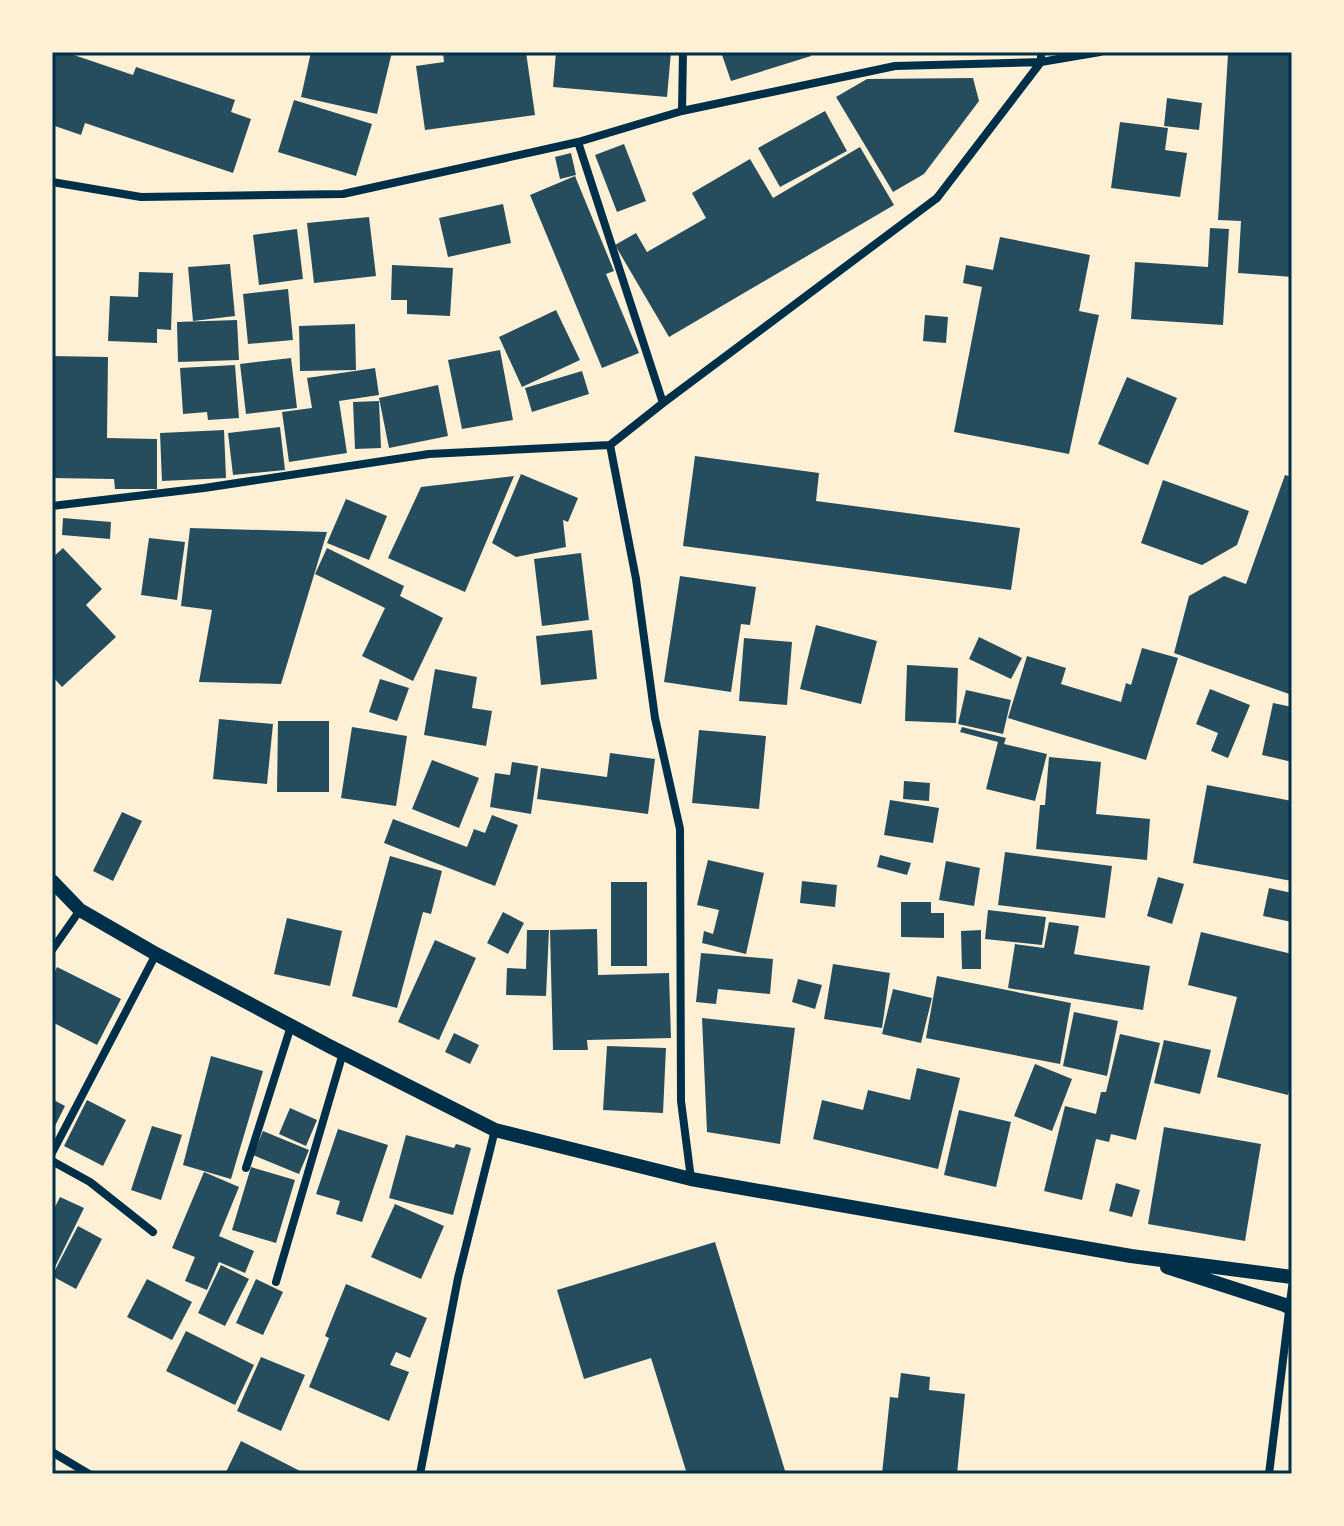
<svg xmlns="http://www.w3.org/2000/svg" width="1344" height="1526" viewBox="0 0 1344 1526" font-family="'PT Serif',serif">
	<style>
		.building { fill: #264d5e }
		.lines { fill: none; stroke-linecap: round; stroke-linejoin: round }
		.minor { stroke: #003049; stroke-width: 8 }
		.tertiary { stroke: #003049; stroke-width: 14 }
		.secondary { stroke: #003049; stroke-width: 16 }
		.neatline { fill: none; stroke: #003049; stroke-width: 3 }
	</style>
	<rect width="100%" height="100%" fill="#fdf0d5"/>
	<path class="building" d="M52,52H65L133,75L136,67L235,100L231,112L251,119L233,173L85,123L81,135L52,125Z
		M311,52H392L377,114L301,97Z
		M443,52H526L535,115L425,130L416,66L444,62Z
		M556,52H671L667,97L553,87Z
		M721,52H810L811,56L731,81Z
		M1242,52H1292V277L1238,273L1241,221L1218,220L1228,54Z
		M973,78L979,101L924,174L893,192L836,97L867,79Z
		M1167,98L1202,103L1199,130L1164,126Z
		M294,100L372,124L356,176L278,152Z
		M825,111L847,151L780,187L758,148Z
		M1120,122L1168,128L1165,150L1187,153L1180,197L1111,188Z
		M624,144L646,201L617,212L595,155Z
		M860,147L894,205L669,337L615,245L636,233L647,252L706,218L692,193L750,159L773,198Z
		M571,153L576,175L560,179L555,157Z
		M575,176L614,271L606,274L639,353L602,368L530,195Z
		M503,204L511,243L448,257L439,218Z
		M369,217L376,276L314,283L307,223Z
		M1210,228L1229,229L1223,325L1131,319L1135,262L1208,267Z
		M297,229L303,279L259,285L253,235Z
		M1000,237L1090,255L1079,311L1099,315L1069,454L954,432L982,287L963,283L966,265L993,270Z
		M230,264L235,316L193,321L188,267Z
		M392,265L453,268L450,316L407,314V300H391Z
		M139,272L173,273L171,330L157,329V343L108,341L110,296L138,297Z
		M288,289L293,340L248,344L243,294Z
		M556,310L580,360L522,387L499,337Z
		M925,315L948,317L946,343L923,341Z
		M237,320L239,360L178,362L177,322Z
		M355,324L356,370L300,371L299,326Z
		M500,350L513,420L462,429L448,360Z
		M52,356L108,357L107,438L157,439V489H115L114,479L52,478Z
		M291,358L297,408L246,414L240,364Z
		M235,365L239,418L208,420L207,412L183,414L180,368Z
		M375,368L379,395L339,401L347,453L289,462L282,412L312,408L307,378Z
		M582,371L589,394L532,412L525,388Z
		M1127,377L1177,398L1148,465L1098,444Z
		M438,385L448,436L389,448L379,398Z
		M379,401L381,448L355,449L353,402Z
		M280,427L285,470L233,475L228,433Z
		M224,430L226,478L162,481L160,433Z
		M695,456L819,473L816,501L1020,528L1011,590L683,546Z
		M521,474L578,498L568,522L563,520L566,547L516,557L492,543Z
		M1285,475L1292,477V695L1174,653L1189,596L1224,576L1246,584Z
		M514,476L465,592L388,558L421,487Z
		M1163,480L1249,511L1237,545L1202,565L1141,543Z
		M346,499L387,516L369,560L327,543Z
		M63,518L111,522L110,539L62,535Z
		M190,528L327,532L281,684L199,682L212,610L181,606Z
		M149,538L185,542L177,600L141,595Z
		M63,548L102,589L86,605L116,637L62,687L52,676V558Z
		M327,548L404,586L400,596L443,618L413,681L362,656L385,608L315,574Z
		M581,553L589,620L542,626L534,559Z
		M680,576L756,587L750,625L741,624L731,692L664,682Z
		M816,625L877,641L861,704L800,689Z
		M592,630L597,679L541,685L536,636Z
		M979,637L1022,658L1011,679L969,659Z
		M744,638L792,642L787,705L739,701Z
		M1142,648L1178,658L1146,760L1008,718L1027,656L1066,668L1061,684L1121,702L1126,683L1131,685Z
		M907,665L958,668L956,723L905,721Z
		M435,669L477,677L472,708L492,711L486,746L424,735Z
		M380,679L409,688L397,721L369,712Z
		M1210,689L1250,705L1228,758L1211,751L1218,733L1196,724Z
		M966,690L1011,700L1003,734L958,724Z
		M1273,703L1292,707V762L1262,755Z
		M219,719L273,724L267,784L213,779Z
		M278,721H329V792H277Z
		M352,727L407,736L396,806L341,798Z
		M962,727L1006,738L1004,744L1047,754L1035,801L986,789L998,742L960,732Z
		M699,730L766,736L759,809L692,803Z
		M610,753L655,759L648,814L537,799L541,768L607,777Z
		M1049,757L1101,762L1096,814L1150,819L1147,860L1036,849L1040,805H1045Z
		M432,760L479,778L459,828L412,809Z
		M512,762L538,766L531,814L490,807L495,773L510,775Z
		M904,781L930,783L929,801L903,799Z
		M1207,785L1292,801V881L1193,863Z
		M890,800L939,808L933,843L884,835Z
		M122,812L142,821L113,881L93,871Z
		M492,815L518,825L495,886L384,843L393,819L467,847L474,829L485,833Z
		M1005,852L1112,866L1105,918L998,905Z
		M880,855L911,863L907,875L877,867Z
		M390,856L442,871L431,914L423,912L397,1008L352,996Z
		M708,860L764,873L746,954L702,943L704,931L713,934L719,910L697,905Z
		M946,861L980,868L974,906L939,900Z
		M1158,877L1184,884L1172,924L1147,916Z
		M802,881L837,885L835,907L800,903Z
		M611,882H647V966H611Z
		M1269,888L1292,893V922L1263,916Z
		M901,902H931V913H944V938L901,937Z
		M988,910L1046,917L1042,945L985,939Z
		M503,912L524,923L508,954L487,943Z
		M287,918L342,931L330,986L274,974Z
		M1049,922L1079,926L1074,954L1150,966L1143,1010L1008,988L1015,944L1044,948Z
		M597,929L598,975L669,973L671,1038L587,1040L588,1050H553L550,930Z
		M527,930H549L546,996L506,995L507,968L526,969Z
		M981,930V969H962L961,931Z
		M1201,932L1292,954V1078L1288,1095L1217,1077L1237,997L1188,985Z
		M435,940L476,958L439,1040L398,1022Z
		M701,953L773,959L770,994L718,989L716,1004L696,1002Z
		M833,964L890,973L882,1028L824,1019Z
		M57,967L121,999L97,1045L52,1022V978Z
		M937,976L1071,1003L1060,1064L926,1038Z
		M798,979L822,985L815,1009L792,1002Z
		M893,989L932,998L921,1043L882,1034Z
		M1074,1012L1118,1021L1107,1076L1063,1066Z
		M702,1018L795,1028L780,1144L707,1132Z
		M454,1033L479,1045L470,1064L445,1052Z
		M1120,1034L1160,1043L1136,1140L1111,1134L1109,1142L1096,1139L1082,1200L1044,1191L1065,1106L1096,1114L1101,1092H1106Z
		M1164,1040L1211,1050L1200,1094L1154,1083Z
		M607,1046L666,1048L663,1113L603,1110Z
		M211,1056L263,1071L231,1179L183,1165Z
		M1035,1064L1072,1079L1052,1131L1014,1116Z
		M917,1068L960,1078L938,1169L813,1139L822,1100L863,1110L868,1090L910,1100Z
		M52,1099L65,1106L52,1132Z
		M87,1100L126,1120L103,1166L64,1146Z
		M290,1108L317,1120L306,1146L279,1134Z
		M959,1110L1011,1122L996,1187L944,1175Z
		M152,1126L182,1135L161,1200L131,1190Z
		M1164,1127L1261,1144L1245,1241L1148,1224Z
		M338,1129L388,1145L362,1222L336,1214L340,1201L316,1194Z
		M263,1131L309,1150L299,1174L253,1155Z
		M406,1135L454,1148L456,1144L471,1148L453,1215L389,1198Z
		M251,1167L295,1180L276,1243L232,1230Z
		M204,1172L239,1187L219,1236L254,1251L245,1273L219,1262L207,1290L185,1281L195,1257L172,1248Z
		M1116,1183L1140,1190L1132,1217L1109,1211Z
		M60,1197L84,1208L52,1273V1213Z
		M395,1204L444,1226L421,1279L371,1257Z
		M78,1226L102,1239L76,1289L52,1276Z
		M715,1242L786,1474H687L651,1358L584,1379L557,1290Z
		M221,1265L249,1279L225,1326L198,1313Z
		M147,1279L192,1302L172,1340L127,1317Z
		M256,1279L283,1292L263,1335L236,1323Z
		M346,1284L427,1318L410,1358L396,1352L390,1365L409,1372L389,1421L309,1387L329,1338L325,1336Z
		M186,1331L254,1365L235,1405L166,1371Z
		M261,1357L305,1375L281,1431L237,1411Z
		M901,1373L930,1377L929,1390L965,1394L957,1474H882L890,1397L898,1398Z
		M241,1441L306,1474H225Z"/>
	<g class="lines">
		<path class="minor" d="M682,111L683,52
			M578,142L663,403
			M52,182L141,197L343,194L578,142L682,111L895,66L1041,62V52
			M610,445L636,579L655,718L680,829L681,1101L691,1179
			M52,506L204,488L429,454L610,445L663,403L937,198L1041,62L1100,52
			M52,950L80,910
			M52,1153L156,954
			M52,1161L90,1182L153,1232
			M246,1168L291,1026
			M276,1282L343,1053
			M52,1452L89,1474
			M420,1474L458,1278L495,1130
			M1269,1474L1292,1287"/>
		<path class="tertiary" d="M52,881L80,910L156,954L329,1046L495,1130L691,1179L1131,1256L1292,1277
			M1167,1267L1288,1306"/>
		<path class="secondary" d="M1288,1306L1292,1307"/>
	</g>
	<rect width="1344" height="1526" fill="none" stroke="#fdf0d5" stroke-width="108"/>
	<rect x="54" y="54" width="1236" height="1418" class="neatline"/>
</svg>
